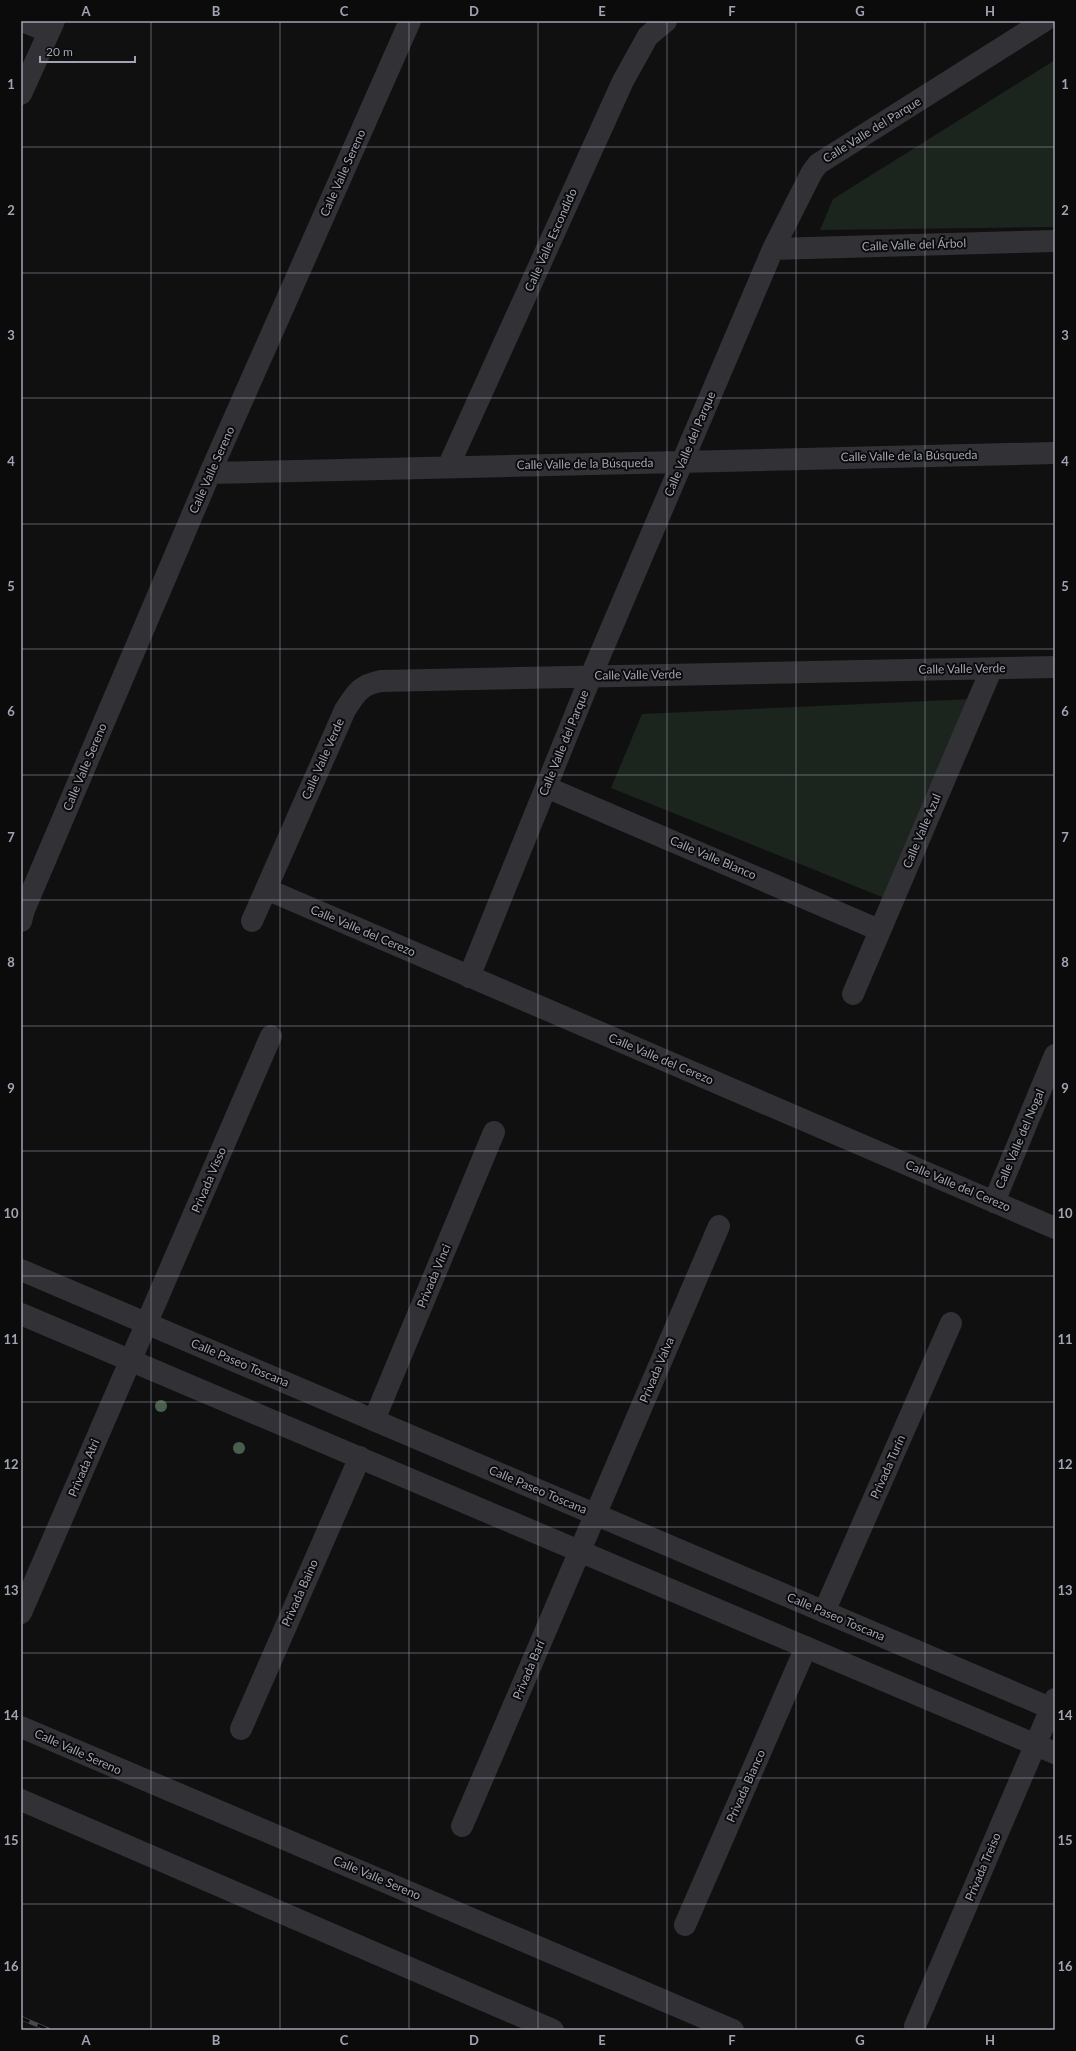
<svg xmlns="http://www.w3.org/2000/svg" width="1076" height="2051" viewBox="0 0 1076 2051" font-family="Lato,sans-serif">
	<style>
		.green { fill: #1c241e }
		.lines { fill: none; stroke-linecap: round; stroke-linejoin: round }
		.minor { stroke: #313136; stroke-width: 22 }
		.tertiary { stroke: #313136; stroke-width: 22 }
		.rail-casing { stroke: #48494f; stroke-width: 4.5 }
		.rail { stroke: #0b0b0c; stroke-width: 3; stroke-dasharray: 9; stroke-linecap: butt }
		.tree { fill: #495e4d }
		.grid { fill: none; stroke: #a1a4b2; stroke-width: 1; stroke-opacity: 0.55 }
		.labels { text-anchor: middle; stroke-width: 4; stroke-linejoin: round; paint-order: stroke }
		.street-label { font-size: 12px; fill: #a1a4b2; stroke: #0b0b0c }
		.neatline { fill: none; stroke: #a1a4b2; stroke-width: 1.5 }
		.grid-label { font-size: 13px; text-anchor: middle; font-weight: bold; fill: #a1a4b2 }
	</style>
	<rect width="100%" height="100%" fill="#101011"/>
	<path class="green" d="M1055,60V227L820,230L833,199Z
		M972,699L887,899L611,788L642,714Z"/>
	<g class="lines">
		<path class="minor" d="M23,21L49,32
			M21,94L54,21
			M773,249L1055,241
			M448,467L623,81L648,36L666,21
			M210,473L1055,453
			M546,787L879,930
			M266,889L1055,1228
			M21,921L24,910L210,473L410,21
			M252,921L345,710C356,693 360,685 381,681L1055,667
			M469,977L591,676L773,249L812,172L818,164L1044,21
			M853,994L992,668
			M994,1202L1055,1055
			M374,1420L494,1132
			M824,1612L951,1323
			M21,1613L271,1036
			M21,1727L733,2030
			M241,1729L360,1457
			M21,1800L553,2030
			M462,1826L719,1226
			M685,1925L806,1647
			M915,2026L1055,1699"/>
		<path class="tertiary" d="M21,1270L1055,1710
			M21,1314L1055,1753"/>
		<defs>
			<path id="rail" d="M21,2018L49,2030"/>
		</defs>
		<use href="#rail" class="rail-casing"/>
		<use href="#rail" class="rail"/>
	</g>
	<g class="tree">
		<circle cx="161" cy="1406" r="6"/>
		<circle cx="239" cy="1448" r="6"/>
	</g>
	<path class="grid" d="M151,21V2030M280,21V2030M409,21V2030M538,21V2030M667,21V2030M796,21V2030M925,21V2030M21,147H1055M21,273H1055M21,398H1055M21,524H1055M21,649H1055M21,775H1055M21,900H1055M21,1026H1055M21,1151H1055M21,1276H1055M21,1402H1055M21,1527H1055M21,1653H1055M21,1778H1055M21,1904H1055"/>
	<g class="labels">
		<g class="street-label">
			<text transform="translate(872 130) rotate(-32)" y="4">Calle Valle del Parque</text>
			<text transform="translate(343 173) rotate(-66)" y="4">Calle Valle Sereno</text>
			<text transform="translate(551 240) rotate(-66)" y="4">Calle Valle Escondido</text>
			<text transform="translate(914 245) rotate(-2)" y="4">Calle Valle del Árbol</text>
			<text transform="translate(690 444) rotate(-67)" y="4">Calle Valle del Parque</text>
			<text transform="translate(909 456) rotate(-1)" y="4">Calle Valle de la Búsqueda</text>
			<text transform="translate(585 464) rotate(-1)" y="4">Calle Valle de la Búsqueda</text>
			<text transform="translate(212 470) rotate(-66)" y="4">Calle Valle Sereno</text>
			<text transform="translate(962 669) rotate(-1)" y="4">Calle Valle Verde</text>
			<text transform="translate(638 675) rotate(-1)" y="4">Calle Valle Verde</text>
			<text transform="translate(564 743) rotate(-68)" y="4">Calle Valle del Parque</text>
			<text transform="translate(323 759) rotate(-66)" y="4">Calle Valle Verde</text>
			<text transform="translate(85 767) rotate(-67)" y="4">Calle Valle Sereno</text>
			<text transform="translate(922 831) rotate(-67)" y="4">Calle Valle Azul</text>
			<text transform="translate(713 858) rotate(23)" y="4">Calle Valle Blanco</text>
			<text transform="translate(363 931) rotate(23)" y="4">Calle Valle del Cerezo</text>
			<text transform="translate(661 1059) rotate(23)" y="4">Calle Valle del Cerezo</text>
			<text transform="translate(1020 1139) rotate(-67)" y="4">Calle Valle del Nogal</text>
			<text transform="translate(209 1180) rotate(-67)" y="4">Privada Visso</text>
			<text transform="translate(958 1186) rotate(23)" y="4">Calle Valle del Cerezo</text>
			<text transform="translate(434 1276) rotate(-67)" y="4">Privada Vinci</text>
			<text transform="translate(240 1363) rotate(23)" y="4">Calle Paseo Toscana</text>
			<text transform="translate(657 1370) rotate(-67)" y="4">Privada Valva</text>
			<text transform="translate(888 1467) rotate(-66)" y="4">Privada Turín</text>
			<text transform="translate(84 1468) rotate(-67)" y="4">Privada Atri</text>
			<text transform="translate(538 1490) rotate(23)" y="4">Calle Paseo Toscana</text>
			<text transform="translate(300 1593) rotate(-66)" y="4">Privada Baino</text>
			<text transform="translate(836 1617) rotate(23)" y="4">Calle Paseo Toscana</text>
			<text transform="translate(529 1670) rotate(-67)" y="4">Privada Barí</text>
			<text transform="translate(78 1752) rotate(24)" y="4">Calle Valle Sereno</text>
			<text transform="translate(746 1786) rotate(-66)" y="4">Privada Bianco</text>
			<text transform="translate(983 1867) rotate(-67)" y="4">Privada Treiso</text>
			<text transform="translate(377 1878) rotate(23)" y="4">Calle Valle Sereno</text>
		</g>
	</g>
	<rect width="1076" height="2051" fill="none" stroke="#0b0b0c" stroke-width="44"/>
	<path d="M40 56v6h95v-6" fill="none" stroke="#a1a4b2" stroke-width="2"/>
	<text x="46" y="56" font-size="12" fill="#a1a4b2" stroke="#0b0b0c" stroke-width="3" paint-order="stroke">20 m</text>
	<rect x="22" y="22" width="1032" height="2007" class="neatline"/>
	<g class="grid-label">
		<text x="86" y="16">A</text>
		<text x="216" y="16">B</text>
		<text x="344" y="16">C</text>
		<text x="474" y="16">D</text>
		<text x="602" y="16">E</text>
		<text x="732" y="16">F</text>
		<text x="860" y="16">G</text>
		<text x="990" y="16">H</text>
		<text x="11" y="89">1</text>
		<text x="1065" y="89">1</text>
		<text x="11" y="215">2</text>
		<text x="1065" y="215">2</text>
		<text x="11" y="340">3</text>
		<text x="1065" y="340">3</text>
		<text x="11" y="466">4</text>
		<text x="1065" y="466">4</text>
		<text x="11" y="591">5</text>
		<text x="1065" y="591">5</text>
		<text x="11" y="716">6</text>
		<text x="1065" y="716">6</text>
		<text x="11" y="842">7</text>
		<text x="1065" y="842">7</text>
		<text x="11" y="967">8</text>
		<text x="1065" y="967">8</text>
		<text x="11" y="1093">9</text>
		<text x="1065" y="1093">9</text>
		<text x="11" y="1218">10</text>
		<text x="1065" y="1218">10</text>
		<text x="11" y="1344">11</text>
		<text x="1065" y="1344">11</text>
		<text x="11" y="1469">12</text>
		<text x="1065" y="1469">12</text>
		<text x="11" y="1595">13</text>
		<text x="1065" y="1595">13</text>
		<text x="11" y="1720">14</text>
		<text x="1065" y="1720">14</text>
		<text x="11" y="1845">15</text>
		<text x="1065" y="1845">15</text>
		<text x="11" y="1971">16</text>
		<text x="1065" y="1971">16</text>
		<text x="86" y="2045">A</text>
		<text x="216" y="2045">B</text>
		<text x="344" y="2045">C</text>
		<text x="474" y="2045">D</text>
		<text x="602" y="2045">E</text>
		<text x="732" y="2045">F</text>
		<text x="860" y="2045">G</text>
		<text x="990" y="2045">H</text>
	</g>
</svg>
